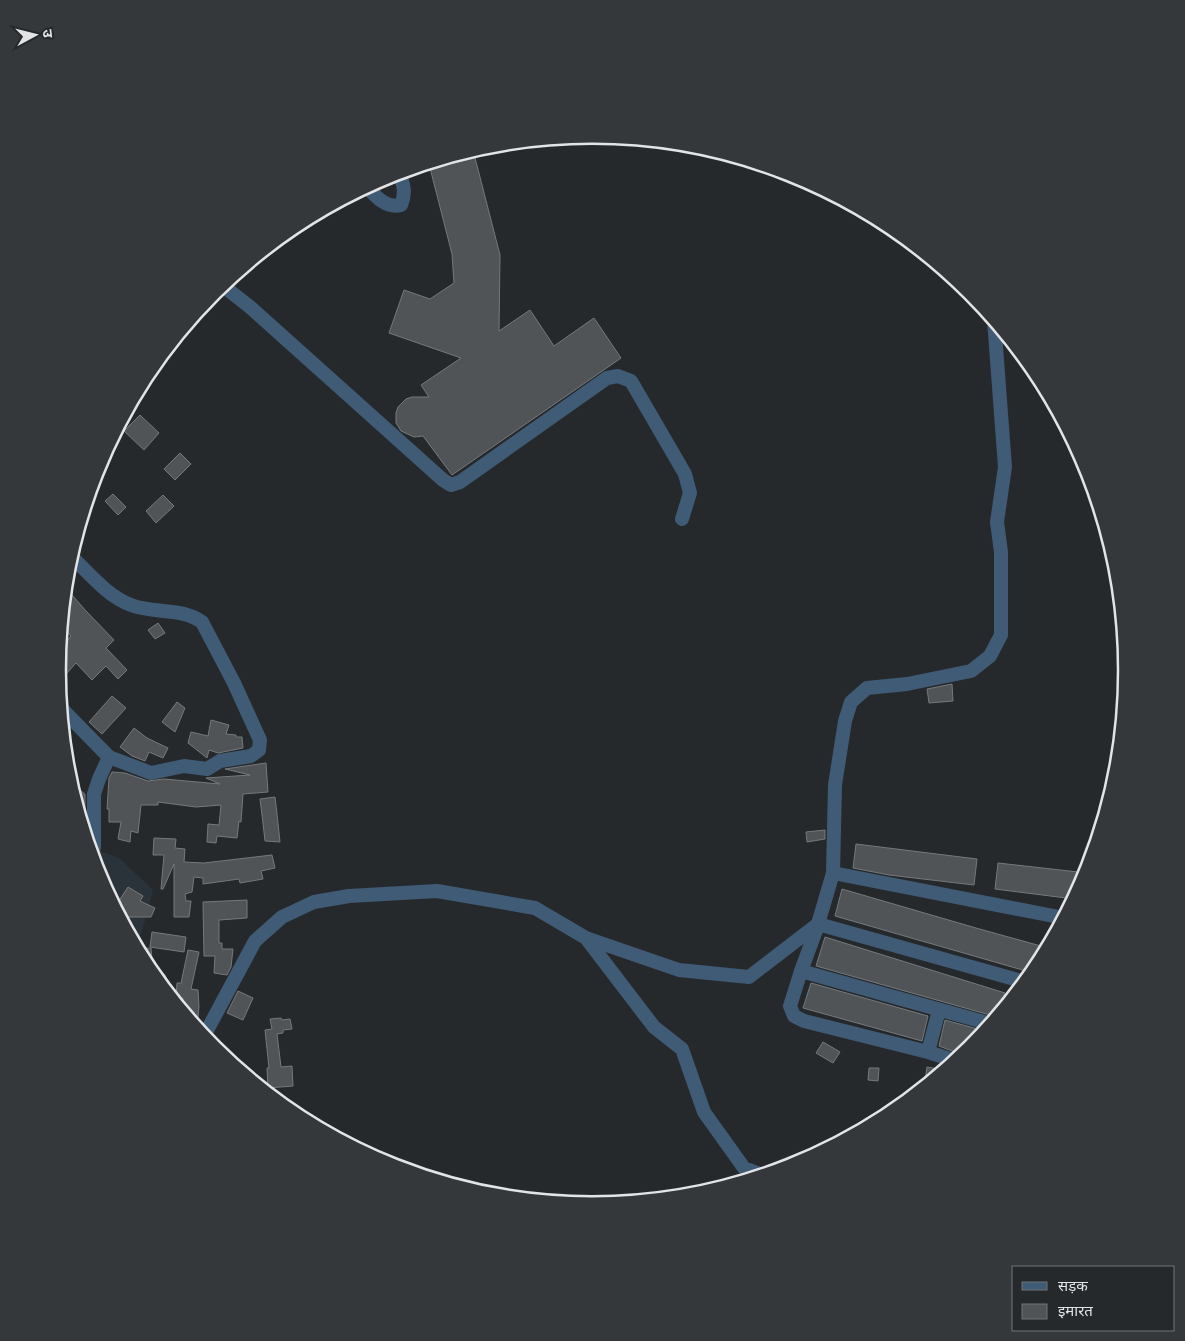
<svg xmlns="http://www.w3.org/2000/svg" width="1185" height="1341" viewBox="0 0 1185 1341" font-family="Barlow,'Noto Sans Devanagari',sans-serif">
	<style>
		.built { fill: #2b333a }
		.building { fill: #515457; stroke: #75797c }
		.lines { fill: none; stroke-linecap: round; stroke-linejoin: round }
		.minor { stroke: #405b75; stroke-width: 14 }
		.rim { fill: none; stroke: #e2e4e6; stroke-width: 2.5 }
	</style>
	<rect width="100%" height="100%" fill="#26292c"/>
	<path class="built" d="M90,847L119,858L153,890L141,935L131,937L98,875Z"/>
	<path class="building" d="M473,150L500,255L499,331L530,310L554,346L594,318L621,358L452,475L423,436L414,437L401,431L396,423V413L398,407L406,399L412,397H429L421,385L461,358L389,333L404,290L430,299L454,283L452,254L429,164Z
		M140,415L159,433L144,450L124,431Z
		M180,453L191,464L175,480L164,469Z
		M113,494L126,507L118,515L105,501Z
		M163,495L174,506L156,523L146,511Z
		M66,588L86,611L114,640L106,648L127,670L118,679L106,666L92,680L76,663L59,682L58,670L60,650L71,636L62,626Z
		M158,623L165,633L155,639L148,630Z
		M952,684L953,701L929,703L927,689Z
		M112,696L126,708L102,734L89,722Z
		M177,702L185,708L175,732L162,722Z
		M211,720L229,725L226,734L236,735V737H242L243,748L218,753L209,750L207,758L188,743L191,732L208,736Z
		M134,728L147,738L168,748L163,758L149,752L145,761L132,756L120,747Z
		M266,763L268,792L243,794L241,822L239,821L237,838L217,836L216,843L207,842L208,824L219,825L221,805L196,807L158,802V805H141L138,833L131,831L130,842L118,839L121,822H109V809H107L109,778L112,772L125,773L148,781L164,779L220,784L206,778L250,775L225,769Z
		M70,783L85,794V807L80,814Z
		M275,797L277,814L280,842L265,841L263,823L260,799Z
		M825,830V839L807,842L806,832Z
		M154,838L176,839L175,848L185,849L184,862L204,863L272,855L275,868L261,871L263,879L240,883L239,879L203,884V878L194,877L192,892L185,894L186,901H191L189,917H174V864L163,889H161L164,855H153Z
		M856,844L977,859L974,885L889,875L853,868Z
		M998,863L1087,873L1074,899L995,889Z
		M128,887L143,896L140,901L155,908L151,917H121L115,907Z
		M842,889L976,928L1048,948L1033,973L835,916Z
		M247,900V918L219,920V943H222V949H233L231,967L227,975L214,973L215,956H204L203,902Z
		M152,932L186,937L184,952L150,947Z
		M825,937L1005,993L998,1015L997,1017L816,966Z
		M151,948L153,971L152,972L138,949Z
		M188,950L199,952L191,989L198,990L199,1007L197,1028L182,1009L183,998H176L177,983H181Z
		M811,983L928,1016L922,1041L803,1008Z
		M238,991L253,998L243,1020L227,1013Z
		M281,1018L282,1020L290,1019L292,1029L283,1030V1033L277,1034L281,1067L292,1066L293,1086L268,1088L267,1068H269L265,1030L272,1029L270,1019Z
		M945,1020L985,1031L971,1049L963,1055L939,1046Z
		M823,1042L840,1052L833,1063L816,1053Z
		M927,1067L938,1069L937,1077L924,1087Z
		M869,1068H879L878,1081L868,1080Z"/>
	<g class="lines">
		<path class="minor" d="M367,187C376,197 387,209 401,205C406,193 404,185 399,173
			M222,285L250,307L443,480L451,485L460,482L607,378L618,376L631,381L685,474L690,493L682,519
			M71,556C89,573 107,596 131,605C154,614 181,607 202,622L234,683L260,740L259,750L251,756L220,761L207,769L184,766L151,773L109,757
			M61,708L109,757L99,779L94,794V848H90
			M833,873L835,785L845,721L851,702L867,688L907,684L971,671L990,656L1001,635V552L997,522L1005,467L994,320
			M818,925L801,971L991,1024
			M586,938L679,970L749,977L818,924
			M801,971L790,1006L794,1016L804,1021L928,1052L939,1010
			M157,979H160
			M1025,982L818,924L833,873L1064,918
			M204,1036L255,941L282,917L314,902L349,896L437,891L535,908L586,938L654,1027L682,1049L704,1112L744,1168L762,1175L802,1162
			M928,1052L956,1061"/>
	</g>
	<path d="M0 0H1185V1341H0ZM66 670a526 526 0 1 1 1052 0a526 526 0 1 1-1052 0Z" fill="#35383b" fill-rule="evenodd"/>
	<path class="rim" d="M66 670a526 526 0 1 1 1052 0a526 526 0 1 1-1052 0Z"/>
	<rect x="1012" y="1266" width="162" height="65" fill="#26292c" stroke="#717476"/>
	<rect x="1022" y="1282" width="25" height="8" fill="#405b75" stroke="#717476"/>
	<text x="1058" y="1291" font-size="15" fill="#e2e4e6">सड़क</text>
	<rect x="1022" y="1304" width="25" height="15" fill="#515457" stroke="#717476"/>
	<text x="1058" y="1316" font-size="15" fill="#e2e4e6">इमारत</text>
	<g transform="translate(35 35) rotate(83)" stroke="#26292c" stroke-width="4" paint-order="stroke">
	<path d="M0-4L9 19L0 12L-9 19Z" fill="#e2e4e6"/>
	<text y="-8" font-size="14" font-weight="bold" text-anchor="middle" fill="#e2e4e6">उ</text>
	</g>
</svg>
